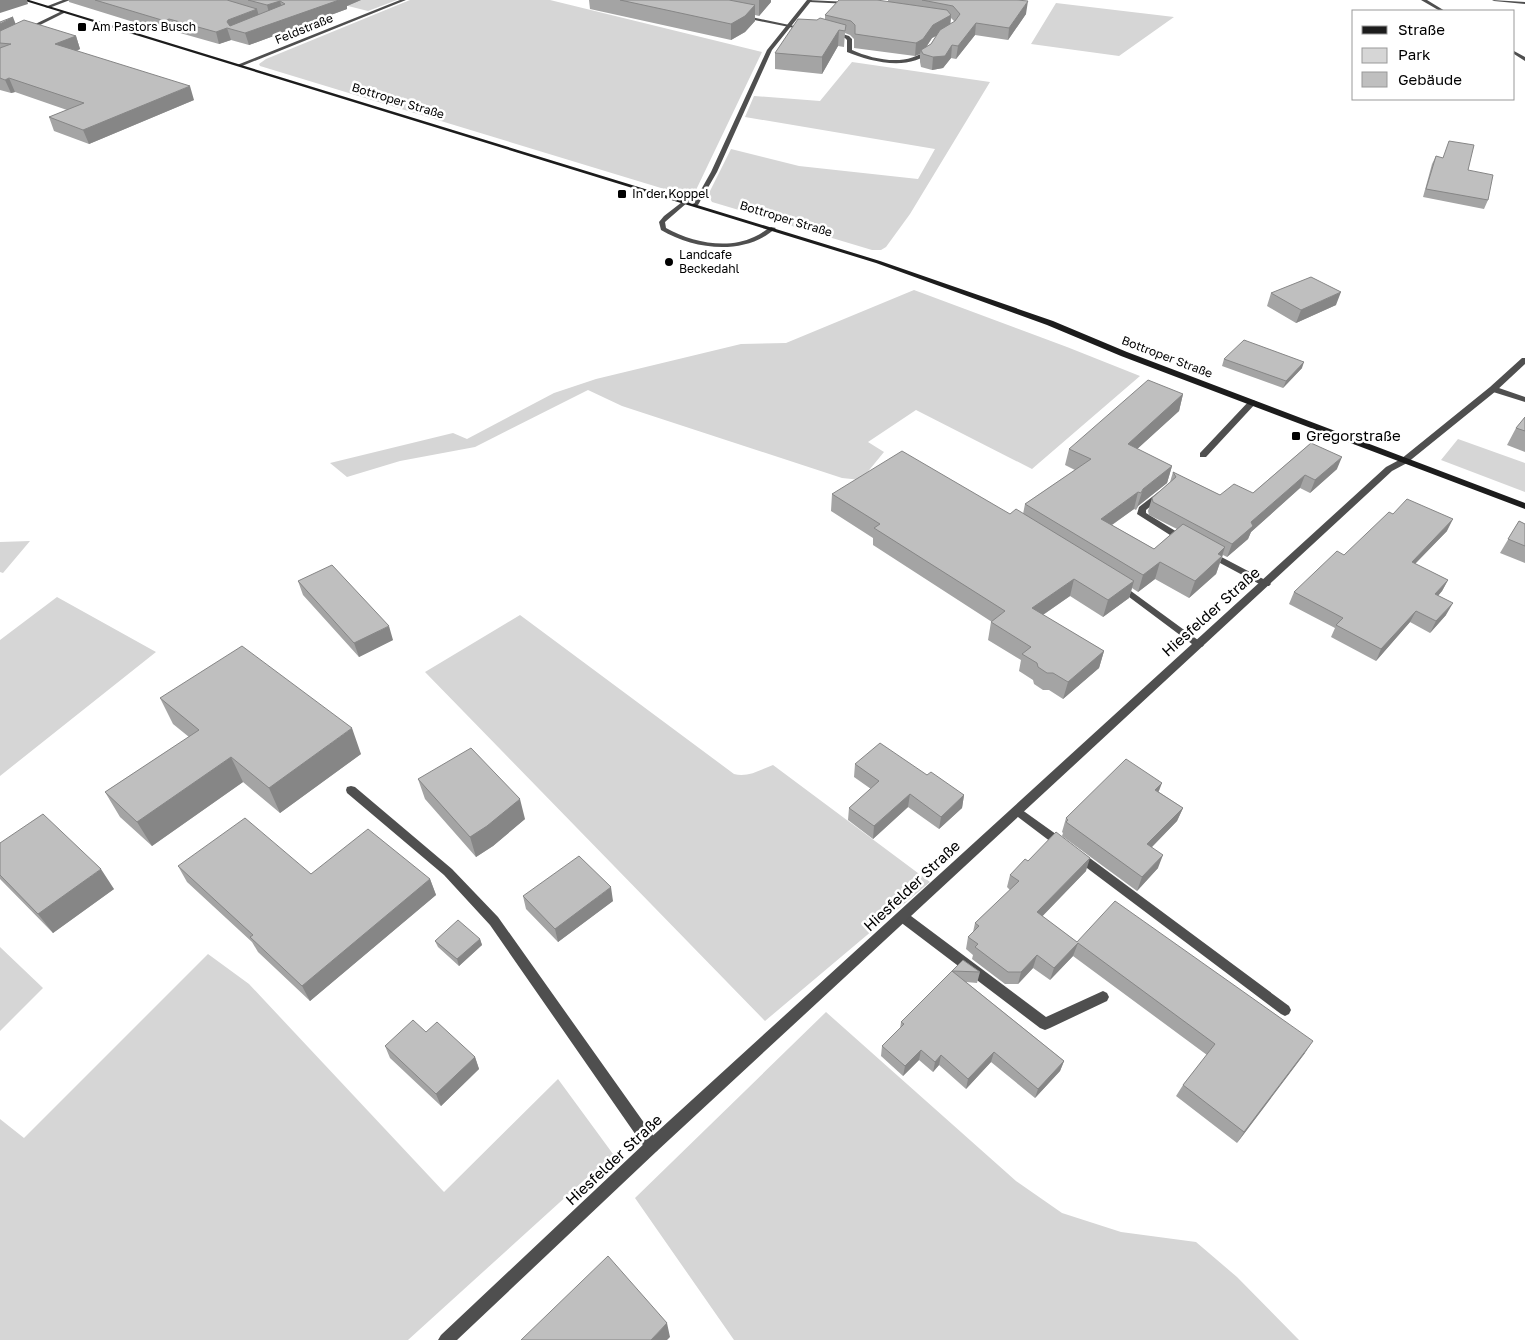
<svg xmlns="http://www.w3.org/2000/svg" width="1525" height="1340" viewBox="0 0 1525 1340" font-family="'Golos Text',sans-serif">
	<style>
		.green { fill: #d6d6d6 }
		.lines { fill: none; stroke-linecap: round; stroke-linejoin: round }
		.lane { fill: #4f4f4f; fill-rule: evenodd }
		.street { fill: #4f4f4f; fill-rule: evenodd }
		.secondary { fill: #1c1c1c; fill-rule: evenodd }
		.wall { fill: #a4a4a4; fill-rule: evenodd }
		.shaded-wall { fill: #868686 }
		.building { fill: #bfbfbf; stroke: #868686 }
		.poi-dot { fill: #000; stroke: #fff; stroke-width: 2 }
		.labels { text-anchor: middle; stroke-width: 5; stroke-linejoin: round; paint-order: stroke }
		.far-poi-label { font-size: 12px; fill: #000; stroke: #fff; text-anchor: start }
		.far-street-label { font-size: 12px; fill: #000; stroke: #fff }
		.poi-label { font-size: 15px; fill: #000; stroke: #fff; text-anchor: start }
		.street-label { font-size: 15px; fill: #000; stroke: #fff }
	</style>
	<rect width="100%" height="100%" fill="#fff"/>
	<path class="green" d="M324,0H397L368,11Z
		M410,0H550L762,52L696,190L684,195L260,66L259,64L266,59Z
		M1056,3L1174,17L1119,56L1031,44Z
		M852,62L990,82L910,214L886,247L881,250H872L712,202L708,195L731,149L799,166L918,179L935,149L745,117L754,96L820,101Z
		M914,290L1067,347L1140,376L1032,469L916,410L868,442L884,452L861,480L842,478L622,406L588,390L475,447L400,461L347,477L330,463L453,433L467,439L554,393L596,379L741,344L786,343Z
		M1458,439L1525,463V492L1441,460Z
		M30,541L3,573L0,572V542Z
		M57,597L156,652L0,776V640Z
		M520,615L734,774C747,778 760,770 773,765L930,882L765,1021L425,672Z
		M0,947L43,988L0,1031Z
		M208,954L249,984L444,1192L558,1079L613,1154L408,1340H0V1119L24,1138Z
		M826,1012L1016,1181L1062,1213L1121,1232L1196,1242L1237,1277L1299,1340H734L635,1198Z"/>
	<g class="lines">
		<path class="lane" d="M807,0L849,2L851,3L849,4L809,2Z
			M742,15L799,27L801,28L799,29L740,17Z
			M833,31L849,36L852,39V50C874,60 908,67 927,49L932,50C911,72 871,62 847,52V40L845,38L831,34Z
			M686,199L689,201L688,202L665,222L666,228C691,242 727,250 754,237C760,235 765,230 771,227L776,228C745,256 695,250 661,230L659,222L664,216Z
			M1490,387H1496L1525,397V402L1490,391Z
			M1250,400H1253L1257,402L1206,457H1200V453Z
			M1161,490L1164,491L1165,493L1164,495L1146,510V513L1187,538L1188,540L1187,542H1181L1137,514L1139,507Z
			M1210,551L1269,582L1271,584L1269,586H1263L1207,556L1205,554L1207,552Z
			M1120,583L1202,643L1204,645L1202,647H1196L1117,588L1115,586L1117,584Z
			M351,786L355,787L452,869L498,917L657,1141L659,1146L657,1151L652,1153L647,1151L490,925L444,875L347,793L346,790L347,787Z
			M1018,807L1067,842L1069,845L1067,848L1063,850L1059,848L1014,814L1012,811L1014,808Z
			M1079,851L1083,853L1289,1006L1291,1010L1289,1014L1285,1016L1281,1014L1075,859L1073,856L1075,853Z
			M903,912L907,913L1046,1017L1103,991L1107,993L1109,997L1107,1001L1050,1028L1045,1030L1040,1028L899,921L897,917L899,913Z"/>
		<path class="street" d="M63,0H70L49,8L45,7Z
			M400,0H406L242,66L237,65Z
			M807,0H812L772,50L717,172L698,205H694L693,204L711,172L767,50Z
			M1421,0H1427L1445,11H1440Z
			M1492,0L1525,2V4L1494,1Z
			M62,11L66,12L28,31L23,30Z
			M1514,51L1525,57V61L1514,54Z
			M1522,358H1525V364L1496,391L1407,463L1392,471L657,1151L457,1340H438L441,1335L647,1141L1386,467L1401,459L1490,387Z"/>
		<path class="secondary" d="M22,0H29L880,261L1053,321L1127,352L1525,503V509L1121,356L1047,325L876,263Z"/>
	</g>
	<path class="wall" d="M69,0H361L347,6V9L249,45L231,40L219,44L173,31L169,33L69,2Z
		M589,0H771V2L759,16L755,15V21L745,32L731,40L590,9Z
		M888,0H1017L1026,14L1008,40L975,35L956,59L951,58L943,68L932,70L921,67L920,62V54L915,56L854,48V39L850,35L845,33L844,47L838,46L822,74L775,69V53L817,20L825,19V15L888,2ZM951,18L955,22L950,25ZM936,36L931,44L927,46L932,38Z
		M0,22L16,24L76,36L80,49L77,51L194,100L89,144L54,131L49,117L67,110L15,92L11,93L0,90Z
		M1436,156L1468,170L1488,200L1484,209L1423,197L1432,164Z
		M1271,293L1336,305L1296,323L1267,306Z
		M1224,359L1302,368L1283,388L1222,366Z
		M1183,394L1179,411L1137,449L1172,466L1167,483L1138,506L1136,510L1134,509L1112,525L1154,549L1177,529L1149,515L1148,511L1152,498L1170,482L1173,472L1220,495L1253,493L1311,443L1337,469L1310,493L1300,488L1251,532L1248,539L1227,557L1223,555L1216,574L1189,598L1155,579L1138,592L1132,588L1129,598L1103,617L1070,596L1043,615L1104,651L1099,668L1063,699L1049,690H1043L1034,684L1033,680L1019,671L1021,660L988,640L991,622H992L873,545V538L831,511L832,494L1010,514H1023L1025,504L1075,470L1065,465L1069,449Z
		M1525,417V452L1507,445L1516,428Z
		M1393,514L1447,531L1415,564L1448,580L1442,591L1438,596L1446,615L1430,633L1410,622L1376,661L1331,637L1335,628L1289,604L1294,592L1344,555Z
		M1519,521L1525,524V563L1500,553Z
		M298,581L393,640L359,657L303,595Z
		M160,698L361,754L280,813L243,782L152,846L120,817L105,792L189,737L173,724Z
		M855,764L927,775L964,795L962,808L939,829L908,807L873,839L848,820L849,808L871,789L854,777Z
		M418,779L525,819L493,846L476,857L425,799Z
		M1159,792L1183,808L1177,821L1152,847L1158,868L1137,891L1062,836L1063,833L1062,832L1066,818Z
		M0,843L114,889L53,933L0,879Z
		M1028,861L1086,871L1042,916L1077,942L1305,1053L1237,1143L1176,1096L1183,1085L1207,1055L1073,956L1050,980L1033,968L1018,984H1005L972,959L973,955L966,949L968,937L973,932L975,923L1010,890L1007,887L1010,875Z
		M178,866L311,874L430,879L436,895L310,1001L258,952L252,942L187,882Z
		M523,896L613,901L558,942L526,909Z
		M480,939L482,945L459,966L438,947L435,941Z
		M963,960L980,972L977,983L966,982L1064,1061L1060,1071L1035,1098L991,1062L966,1089L939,1065L933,1072L919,1060L903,1076L881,1056L882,1046L900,1029L901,1022Z
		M426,1032L475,1057L479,1069L441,1106L390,1058L385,1046Z"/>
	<path class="shaded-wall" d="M0,0H27L28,4L0,13Z
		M339,0H361L347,6V9L249,45L245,33Z
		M759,0H771V2L759,16Z
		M280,1L283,12L270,17L267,5Z
		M1028,1L1026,14L1008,40L1009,28Z
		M755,5V21L745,32L731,40V24Z
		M257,9L260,20L229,28L227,22L228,20Z
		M951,15L950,28L932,38L922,53L921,50L920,54L915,56L916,43L933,25Z
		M13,17L18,30L0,40V24Z
		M169,19L173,31L169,33L165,21Z
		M976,23L975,35L956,59L958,46Z
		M227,28L231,40L219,44L216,32Z
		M839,30L838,46L822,74V57Z
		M76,36L80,49L60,57L55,44Z
		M952,45L951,58L943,68L932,70L933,57Z
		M9,78L15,92L11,93L5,80Z
		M190,86L194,100L89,144L83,130Z
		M1341,292L1336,305L1296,323L1301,310Z
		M1304,362L1302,368L1283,388L1286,381Z
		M1183,394L1179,411L1124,461L1128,444Z
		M1342,457L1337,469L1310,493L1315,480Z
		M1172,466L1167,483L1138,506L1136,510L1143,489Z
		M1305,475L1300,488L1251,532L1248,539L1227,557L1232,544L1251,522Z
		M1138,492L1134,509L1096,536L1101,519Z
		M1453,519L1447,531L1406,573L1412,562Z
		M1225,547L1216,574L1189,598L1195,581L1218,554Z
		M1160,562L1155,579L1138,592L1143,575Z
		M1074,579L1070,596L1028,625L1032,608Z
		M1448,580L1442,591L1429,606L1435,594Z
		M1134,581L1129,598L1103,617L1108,600Z
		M1453,603L1446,615L1430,633L1436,621Z
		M1416,611L1410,622L1376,661L1381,649Z
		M389,626L393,640L359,657L354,643Z
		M1104,651L1099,668L1063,699L1068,682Z
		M352,728L361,754L280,813L269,788Z
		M231,757L243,782L152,846L137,822Z
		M1162,783L1157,796L1155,790Z
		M910,794L908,807L873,839L874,826Z
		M964,795L962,808L939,829L941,817Z
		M520,799L525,819L493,846L476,857L470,837Z
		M1183,808L1177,821L1142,857L1147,844Z
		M1163,855L1158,868L1137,891L1142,877Z
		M1090,858L1086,871L1034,925L1037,912Z
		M101,869L114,889L53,933L38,914Z
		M430,879L436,895L310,1001L302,986Z
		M611,887L613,901L558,942L555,929Z
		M480,939L482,945L459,966L457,959Z
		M1078,943L1073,956L1050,980L1054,968Z
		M1037,955L1033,968L1018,984L1021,972Z
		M1313,1041L1305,1053L1237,1143L1244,1132Z
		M921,1050L919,1060L903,1076L905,1066Z
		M994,1052L991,1062L966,1089L968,1079Z
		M941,1055L939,1065L933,1072L935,1062Z
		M475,1057L479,1069L441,1106L436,1094Z
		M1064,1061L1060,1071L1035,1098L1038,1089Z
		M667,1323L670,1337L667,1340H651Z"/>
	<path class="building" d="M95,0H227L257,9L228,20L227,22L230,26L285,4L280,1L267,5L248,0H339L245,33L227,28L216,32L169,19L165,21Z
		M620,0H729L755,5L745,16L731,24Z
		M839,0H877L947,10L951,15L933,25L923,39L916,43L855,34V25L851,21L825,15Z
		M922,0H1017L1028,1L1009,28L976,23L958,46L952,45L945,56L933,57L923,54L921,50L931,44L940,30L955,21L960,14L953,6Z
		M13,17L0,24V22Z
		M820,18L846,25L845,31L839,30L822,57L775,53L798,19L817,20Z
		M24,20L76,36L55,44L190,86L83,130L49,117L84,103L9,78L5,80L0,78V48L11,44L0,43V31Z
		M1449,141L1474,145L1468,170L1493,175L1488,200L1426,189L1436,156L1443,158Z
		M1311,277L1341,292L1301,310L1271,293Z
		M1244,340L1304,362L1286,381L1224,359Z
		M1148,380L1183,394L1128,444L1172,466L1143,489L1141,493L1138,492L1101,519L1154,549L1183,524L1225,547L1218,554L1222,556L1195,581L1160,562L1143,575L1025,504L1091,459L1069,449Z
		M1525,417V431L1516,428Z
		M1311,443L1342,457L1315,480L1305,475L1251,522L1253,526L1232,544L1153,502L1152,498L1176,477L1173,472L1220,495L1234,484L1253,493Z
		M902,451L1010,514L1016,509L1134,581L1108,600L1074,579L1032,608L1104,651L1068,682L1053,673H1047L1038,667L1037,663L1022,654L1031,647L991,622L1005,611L874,528L880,524L832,494Z
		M1407,499L1453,519L1412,562L1448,580L1435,594L1453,603L1436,621L1416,611L1381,649L1336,625L1343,618L1294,592L1337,551L1344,555L1389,512L1393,514Z
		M1519,521L1525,524V546L1508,539Z
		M332,565L389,626L354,643L298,581Z
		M242,646L352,728L269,788L231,757L137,822L105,792L199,730L160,698Z
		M880,743L927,775L931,772L964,795L941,817L910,794L874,826L849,808L879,781L855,764Z
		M471,748L520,799L487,826L470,837L418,779Z
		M1126,759L1162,783L1155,790L1183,808L1147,844L1163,855L1142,877L1066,822L1068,820L1066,818Z
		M43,814L101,869L38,914L0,875V843Z
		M245,818L311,874L368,829L430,879L302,986L250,937L253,935L178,866Z
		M1056,832L1090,858L1037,912L1077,942L1115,901L1313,1041L1244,1132L1183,1085L1215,1044L1078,943L1054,968L1037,955L1021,972H1008L975,947L978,944L968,937L979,926L975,923L1019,881L1010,875L1025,859L1028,861Z
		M579,856L611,887L555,929L523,896Z
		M458,920L480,939L457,959L435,941Z
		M963,960L980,972L952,971L1064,1061L1038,1089L994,1052L968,1079L941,1055L935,1062L921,1050L905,1066L882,1046L904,1024L901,1022Z
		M413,1020L426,1032L437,1022L475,1057L436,1094L385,1046Z
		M608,1256L667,1323L651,1340H521Z"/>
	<g class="poi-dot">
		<rect x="77" y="22" width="10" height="10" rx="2.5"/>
		<rect x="617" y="189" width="10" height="10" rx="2.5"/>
		<circle cx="669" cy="262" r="5"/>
		<rect x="1291" y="431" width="10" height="10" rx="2.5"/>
	</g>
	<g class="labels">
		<g class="far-poi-label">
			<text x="92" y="31">Am Pastors Busch</text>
			<text x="632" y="198">In der Koppel</text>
			<text x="679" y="259">Landcafe<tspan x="679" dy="14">Beckedahl</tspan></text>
		</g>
		<g class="far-street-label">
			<text transform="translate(304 29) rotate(-22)" y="4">Feldstraße</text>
			<text transform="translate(398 101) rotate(17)" y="4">Bottroper Straße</text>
			<text transform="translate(786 219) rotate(17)" y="4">Bottroper Straße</text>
			<text transform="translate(1167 357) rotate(21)" y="4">Bottroper Straße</text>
		</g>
		<g class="poi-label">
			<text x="1306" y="441">Gregorstraße</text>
		</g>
		<g class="street-label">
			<text transform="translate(1211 612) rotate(-42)" y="5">Hiesfelder Straße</text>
			<text transform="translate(912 886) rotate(-43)" y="5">Hiesfelder Straße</text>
			<text transform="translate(614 1160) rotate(-43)" y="5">Hiesfelder Straße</text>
		</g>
	</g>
	<rect x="1352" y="10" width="162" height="90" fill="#ffffff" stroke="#999999"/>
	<rect x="1362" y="26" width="25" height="8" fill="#1c1c1c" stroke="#999999"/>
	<text x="1398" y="35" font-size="15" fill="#000000">Straße</text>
	<rect x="1362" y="48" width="25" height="15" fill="#d6d6d6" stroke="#999999"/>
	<text x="1398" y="60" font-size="15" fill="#000000">Park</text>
	<rect x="1362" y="72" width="25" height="15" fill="#bfbfbf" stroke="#999999"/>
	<text x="1398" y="85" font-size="15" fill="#000000">Gebäude</text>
</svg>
